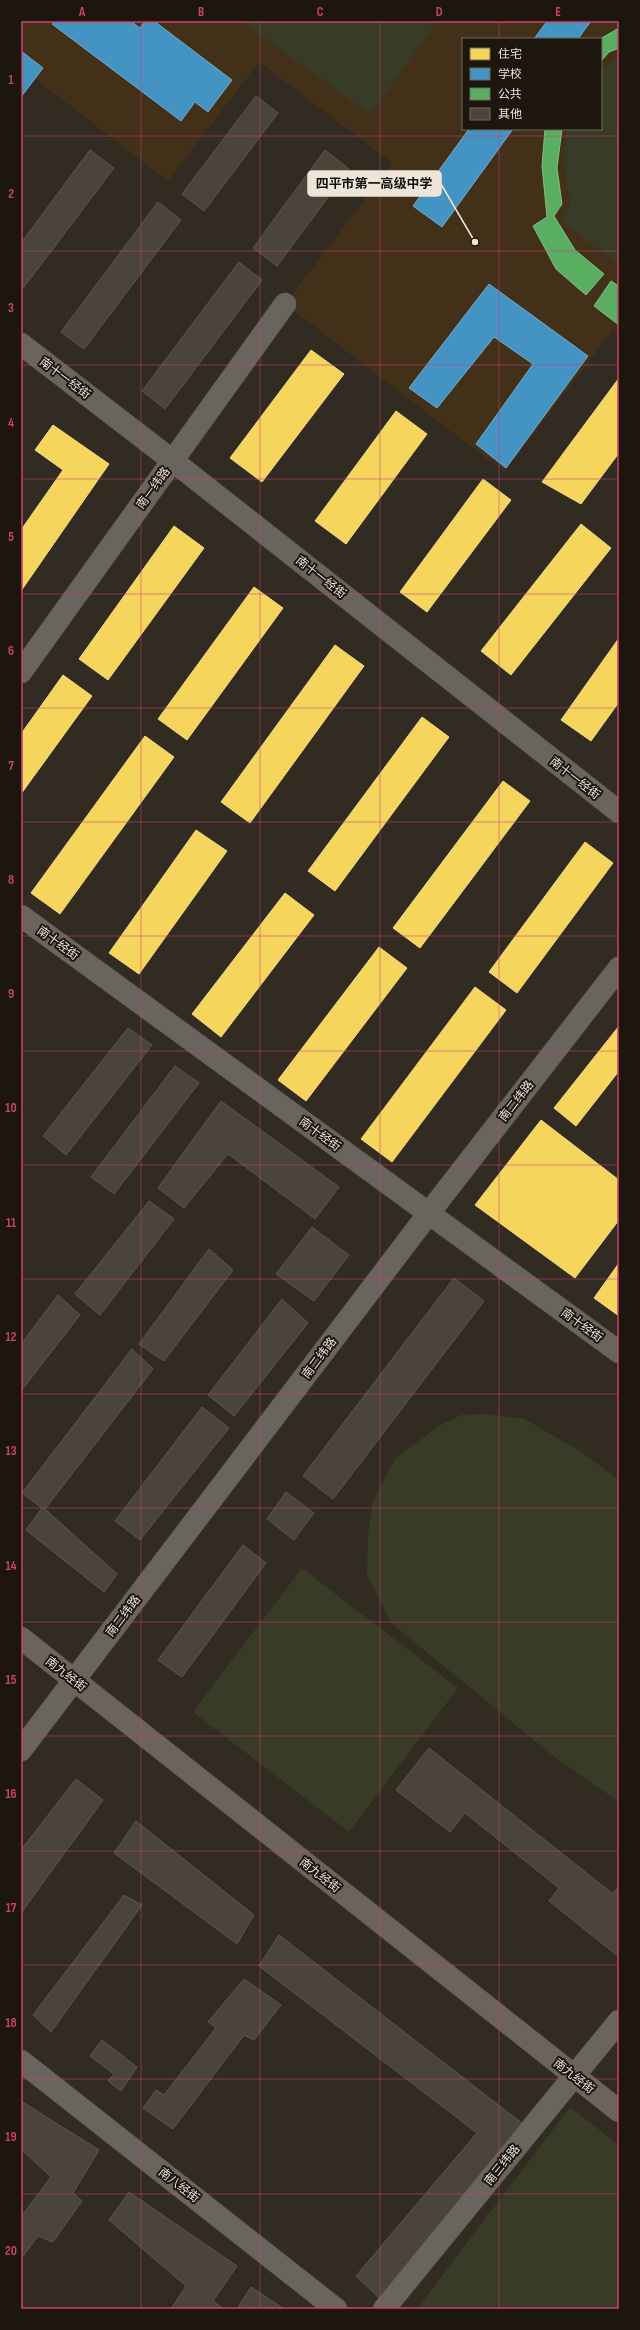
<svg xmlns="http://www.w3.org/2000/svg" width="640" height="2330" viewBox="0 0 640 2330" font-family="'Sofia Sans Condensed','Noto Sans SC',sans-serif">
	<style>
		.built { fill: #423019; fill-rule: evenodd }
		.green { fill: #383b25 }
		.homes { fill: #f6d55c; stroke: #f4da82 }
		.schools { fill: #4393c3; stroke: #76acca }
		.public { fill: #5aae61; stroke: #86be85 }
		.building { fill: #4a443b; stroke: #5c564d }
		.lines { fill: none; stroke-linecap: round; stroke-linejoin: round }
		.minor-casing { stroke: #4e4840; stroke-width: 23 }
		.major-casing { stroke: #4e4840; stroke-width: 23 }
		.minor { stroke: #6a645e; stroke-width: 22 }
		.major { stroke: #6c645c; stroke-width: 22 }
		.grid { fill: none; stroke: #cb4174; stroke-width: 1; stroke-opacity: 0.55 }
		.labels { text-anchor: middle; stroke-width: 4; stroke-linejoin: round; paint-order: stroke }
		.street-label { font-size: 12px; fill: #eee5d9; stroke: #1c160d }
		.leader { fill: none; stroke: #eee5d9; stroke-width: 1.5 }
		.callout-dot { fill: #eee5d9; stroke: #1c160d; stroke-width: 1.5 }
		.callout { fill: #eee5d9; stroke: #eee5d9; stroke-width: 1.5 }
		.callout-label { font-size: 13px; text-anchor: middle; font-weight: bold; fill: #111 }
		.neatline { fill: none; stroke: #cb4174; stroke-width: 1.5 }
		.grid-label { font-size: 13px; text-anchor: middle; font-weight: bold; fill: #cb4174 }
	</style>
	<rect width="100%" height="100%" fill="#322b21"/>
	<path class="built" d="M21,21H619V334L613,330L504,472L285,304L392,163L259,62L168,181L21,68ZM463,39H601V129H463Z"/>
	<path class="green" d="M241,21H438L370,114Z
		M619,55V265L560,220L571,205C564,178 561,155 568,129H601V70Z
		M488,1414L525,1419L580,1451L619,1480V1802L552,1755L391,1623L367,1575L368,1534L373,1501L395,1459L439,1426L461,1415Z
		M302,1568L458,1688L349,1832L193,1712Z
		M570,2107L619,2145V2309H417Z"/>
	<path class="homes" d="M311,350L344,374L262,482L230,458Z
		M619,378V453L581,504L542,482Z
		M396,411L427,434L346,544L315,521Z
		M53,425L109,464L21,591V530L63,470L35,450Z
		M483,479L511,500L427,612L400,592Z
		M581,524L611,548L511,675L481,651Z
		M174,526L204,548L108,680L79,659Z
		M254,587L283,608L187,740L158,719Z
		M619,638V702L591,741L561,720Z
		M335,645L364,666L250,823L221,802Z
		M63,675L92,696L21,794V734Z
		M422,717L449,737L335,891L308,871Z
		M145,736L174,757L60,914L31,893Z
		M503,781L530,801L420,948L393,928Z
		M196,830L227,851L139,974L109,953Z
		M585,842L613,863L517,993L489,972Z
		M285,893L314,915L221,1037L192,1014Z
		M379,947L407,968L306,1101L278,1080Z
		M475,987L506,1010L392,1162L361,1139Z
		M619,1026V1071L576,1126L554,1108Z
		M541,1120L619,1180V1220L575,1278L475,1205Z
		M619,1263V1316L594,1298Z"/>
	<path class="schools" d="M54,21H131L140,28L145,21H154L232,80L208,112L195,102L181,121L52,24Z
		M547,21H591L578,39H534Z
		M21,51L43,68L21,97Z
		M469,129H513L442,227L413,206Z
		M489,284L588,356L506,468L476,444L533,364L494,337L437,408L409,388Z"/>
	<path class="public" d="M619,28V48L609,52L601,61L600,39Z
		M545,129H562L557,168L562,204L554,216L575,250L604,274L586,295L556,269L533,226L547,217L542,166Z
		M611,281L619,286V325L594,306Z"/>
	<path class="building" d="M256,96L278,113L204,211L182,194Z
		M90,150L114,168L21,291V243Z
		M325,150L349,169L277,266L253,248Z
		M158,202L181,220L84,349L61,332Z
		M239,262L262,280L165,409L142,391Z
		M128,1028L152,1045L66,1155L43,1136Z
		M175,1066L199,1083L114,1194L91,1177Z
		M221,1101L339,1187L315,1219L228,1154L184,1208L158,1188Z
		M149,1201L174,1219L100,1315L75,1294Z
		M312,1227L349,1255L314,1301L276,1274Z
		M209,1249L233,1270L164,1361L139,1344Z
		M454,1278L484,1301L333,1499L303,1476Z
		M58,1295L80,1315L21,1391V1344Z
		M282,1299L308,1323L234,1416L208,1395Z
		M132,1349L153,1369L45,1509L117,1574L104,1592L26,1530L42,1508L22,1493Z
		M202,1407L229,1428L140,1540L115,1521Z
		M286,1492L314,1513L294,1540L267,1519Z
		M243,1545L266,1563L182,1677L158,1660Z
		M429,1748L613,1894L619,1886V1957L549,1901L559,1888L465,1813L450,1832L396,1790Z
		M76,1779L103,1800L21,1913V1850Z
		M136,1821L254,1915L237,1944L114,1853Z
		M124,1895L142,1905L51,2032L33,2015Z
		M279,1935L523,2124L379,2298L356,2276L477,2133L259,1966Z
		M244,1979L281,2005L254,2040L244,2035L173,2129L143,2108L156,2090L164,2095L216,2028L208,2022Z
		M102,2040L137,2067L121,2091L108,2081L114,2074L90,2056Z
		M21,2101L99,2150L73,2193L82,2201L53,2242L38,2236L21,2259V2211L24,2213L51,2177L21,2149Z
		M129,2192L237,2266L213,2301L221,2307L219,2309H171L186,2286L109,2220Z
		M251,2287L284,2309H237Z"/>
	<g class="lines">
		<defs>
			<path id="minor" d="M21,344L173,461L619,812
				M21,672L285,304
				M21,916L619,1352
				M21,1750L429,1213L619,968
				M21,2061L336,2309
				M384,2309L619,2021"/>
			<path id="major" d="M21,1638L619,2111"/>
		</defs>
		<use href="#minor" class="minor-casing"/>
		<use href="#major" class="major-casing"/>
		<use href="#minor" class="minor"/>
		<use href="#major" class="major"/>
	</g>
	<path class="grid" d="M141,21V2309M260,21V2309M380,21V2309M499,21V39M499,129V2309M21,136H619M21,251H619M21,365H619M21,479H619M21,594H619M21,708H619M21,822H619M21,936H619M21,1051H619M21,1165H619M21,1279H619M21,1394H619M21,1508H619M21,1622H619M21,1736H619M21,1851H619M21,1965H619M21,2079H619M21,2194H619"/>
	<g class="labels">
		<g class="street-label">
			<text transform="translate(65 378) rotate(37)" y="4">南十一经街</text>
			<text transform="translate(153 488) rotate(-54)" y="4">南一纬路</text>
			<text transform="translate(321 577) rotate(38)" y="4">南十一经街</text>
			<text transform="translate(575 778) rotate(38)" y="4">南十一经街</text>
			<text transform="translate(58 943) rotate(36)" y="4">南十经街</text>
			<text transform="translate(516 1101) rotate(-52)" y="4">南二纬路</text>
			<text transform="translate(320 1134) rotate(36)" y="4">南十经街</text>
			<text transform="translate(582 1325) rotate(36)" y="4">南十经街</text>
			<text transform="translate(319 1358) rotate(-53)" y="4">南二纬路</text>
			<text transform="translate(123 1616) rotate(-53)" y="4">南二纬路</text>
			<text transform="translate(66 1674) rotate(38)" y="4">南九经街</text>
			<text transform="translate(320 1875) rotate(38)" y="4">南九经街</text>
			<text transform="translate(574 2076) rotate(38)" y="4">南九经街</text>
			<text transform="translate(502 2165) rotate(-51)" y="4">南三纬路</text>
			<text transform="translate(179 2185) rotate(38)" y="4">南八经街</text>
		</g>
	</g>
	<path class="leader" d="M475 242L441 184"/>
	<circle class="callout-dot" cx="475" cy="242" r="4"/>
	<rect class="callout" x="308" y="171" width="133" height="25" rx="4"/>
	<g class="callout-label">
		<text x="374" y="188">四平市第一高级中学</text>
	</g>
	<rect width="640" height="2330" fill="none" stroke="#1c160d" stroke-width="44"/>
	<rect x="462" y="38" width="140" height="92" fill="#1c160d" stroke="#70695f"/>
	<rect x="470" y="48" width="20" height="12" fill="#f6d55c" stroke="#70695f"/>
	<text x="498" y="58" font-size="12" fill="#eee5d9">住宅</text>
	<rect x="470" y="68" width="20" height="12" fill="#4393c3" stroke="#70695f"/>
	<text x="498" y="78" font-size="12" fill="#eee5d9">学校</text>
	<rect x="470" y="88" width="20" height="12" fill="#5aae61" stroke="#70695f"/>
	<text x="498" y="98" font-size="12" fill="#eee5d9">公共</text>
	<rect x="470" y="108" width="20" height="12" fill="#4a443b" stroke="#70695f"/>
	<text x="498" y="118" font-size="12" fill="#eee5d9">其他</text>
	<rect x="22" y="22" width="596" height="2286" class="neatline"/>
	<g class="grid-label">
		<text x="82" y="16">A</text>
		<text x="201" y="16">B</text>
		<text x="320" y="16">C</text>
		<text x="439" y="16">D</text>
		<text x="558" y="16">E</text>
		<text x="11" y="84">1</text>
		<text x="11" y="198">2</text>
		<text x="11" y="312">3</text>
		<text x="11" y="427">4</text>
		<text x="11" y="541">5</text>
		<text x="11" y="655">6</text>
		<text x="11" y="770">7</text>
		<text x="11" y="884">8</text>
		<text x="11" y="998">9</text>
		<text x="11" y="1112">10</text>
		<text x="11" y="1227">11</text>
		<text x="11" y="1341">12</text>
		<text x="11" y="1455">13</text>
		<text x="11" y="1570">14</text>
		<text x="11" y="1684">15</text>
		<text x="11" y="1798">16</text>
		<text x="11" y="1912">17</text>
		<text x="11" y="2027">18</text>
		<text x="11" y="2141">19</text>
		<text x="11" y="2255">20</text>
	</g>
</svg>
